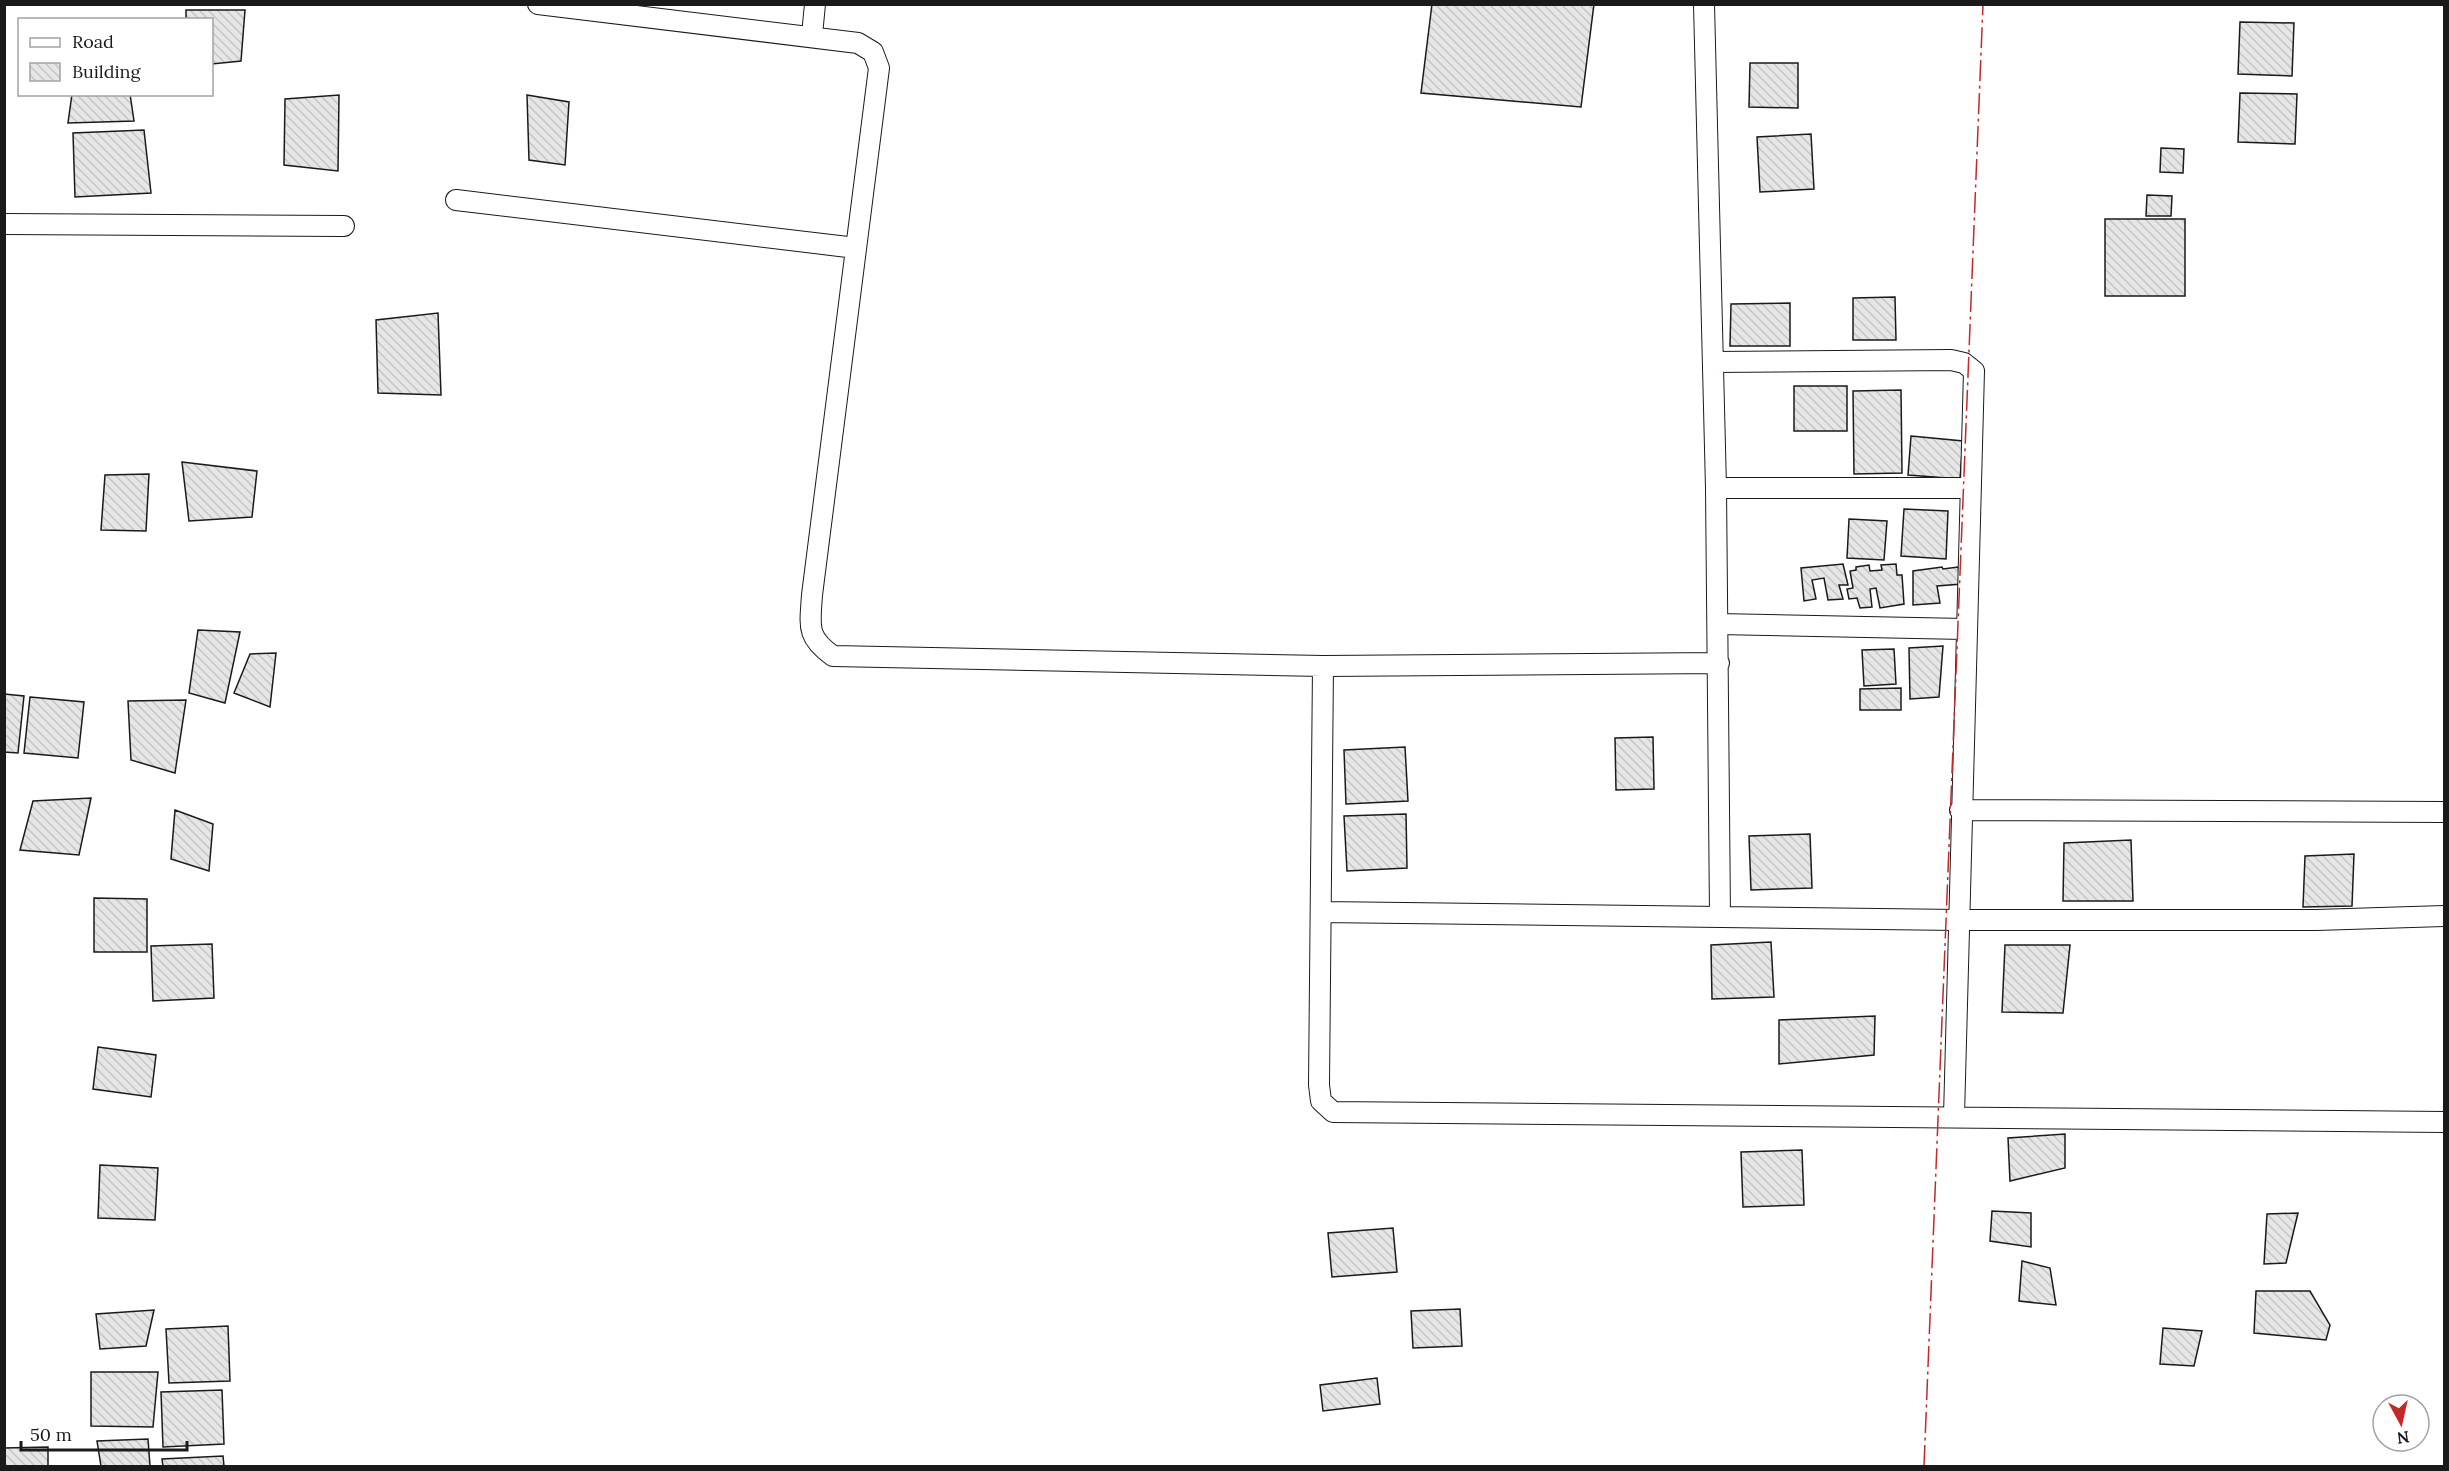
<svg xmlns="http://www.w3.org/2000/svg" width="2449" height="1471" viewBox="0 0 2449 1471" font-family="Lora,serif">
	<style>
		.building { fill: url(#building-back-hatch); stroke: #1a1a1a; stroke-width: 1.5 }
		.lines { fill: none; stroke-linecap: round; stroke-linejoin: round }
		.street-casing { stroke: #1a1a1a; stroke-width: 22 }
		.street { stroke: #fff; stroke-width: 20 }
		.power { stroke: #c62828; stroke-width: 1.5; stroke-dasharray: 21 4.5 3 4.5; stroke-linecap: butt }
	</style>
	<defs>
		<pattern id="building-back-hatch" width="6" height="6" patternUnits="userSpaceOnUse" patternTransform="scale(1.5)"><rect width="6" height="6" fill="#e6e6e6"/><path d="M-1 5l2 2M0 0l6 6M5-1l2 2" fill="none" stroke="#c5c5c5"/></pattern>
	</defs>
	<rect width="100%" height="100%" fill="#fff"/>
	<path class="building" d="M1432,4H1594L1581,107L1421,93Z
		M186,10H245L241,61L212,64V20H186Z
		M2240,22L2294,23L2292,76L2238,74Z
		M1750,63H1798V108L1749,107Z
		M2240,93L2297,94L2295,144L2238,142Z
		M72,94H130L134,121L68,123Z
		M339,95L338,171L284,165L285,99Z
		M527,95L569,102L565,165L529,160Z
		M144,130L151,193L75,197L73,133Z
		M1811,134L1814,189L1760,192L1757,137Z
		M2161,148L2184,149L2183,173L2160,172Z
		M2147,195L2172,196L2171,216H2146Z
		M2105,219H2185V296H2105Z
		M1895,297L1896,340H1853V298Z
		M1790,303V346H1730L1731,304Z
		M438,313L441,395L378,393L376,320Z
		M1794,386H1847V431H1794Z
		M1901,390L1902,473L1854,474L1853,391Z
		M1911,436L1963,441L1960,479L1908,475Z
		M182,462L257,471L252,517L189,521Z
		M149,474L146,531L101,530L105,475Z
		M1904,509L1948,511L1946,559L1901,556Z
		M1849,519L1887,521L1884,560L1847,558Z
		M1843,564L1848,585H1839L1843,599L1828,600L1824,578L1812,580L1816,599L1804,601L1801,568Z
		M1896,564L1897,575H1902L1904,604L1880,608L1876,588L1870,589L1872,607L1860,608L1857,598L1849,599L1847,589L1853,588L1850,571L1856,570V567L1869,565L1870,571L1882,570L1881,565Z
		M1942,567L1943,569L1958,567L1962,584L1937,586L1940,603L1913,605V571Z
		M198,630L240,632L225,703L189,693Z
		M1943,646L1939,697L1910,699L1909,648Z
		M1894,649L1896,684L1864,686L1862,650Z
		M276,653L270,707L234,693L250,654Z
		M1901,688V710H1860V689Z
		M4,694L24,696L18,753L4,752Z
		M30,697L84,702L78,758L24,753Z
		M186,700L175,773L131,760L128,701Z
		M1653,737L1654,789L1616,790L1615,738Z
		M1405,747L1408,801L1346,804L1344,750Z
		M91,798L79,855L20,850L33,801Z
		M175,810L213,824L209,871L171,859Z
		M1406,814L1407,868L1347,871L1344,816Z
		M1810,834L1812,888L1751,890L1749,836Z
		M2131,840L2133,901H2063L2064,843Z
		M2354,854L2352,906L2303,907L2305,856Z
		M94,898L147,899V952H94Z
		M1771,942L1774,997L1712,999L1711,945Z
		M212,944L214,998L153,1001L151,946Z
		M2005,945H2070L2063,1013L2002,1012Z
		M1875,1016L1874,1055L1779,1064V1020Z
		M98,1047L156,1055L151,1097L93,1089Z
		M2065,1134V1168L2010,1181L2008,1138Z
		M1802,1150L1804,1205L1743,1207L1741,1152Z
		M100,1165L158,1168L155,1220L98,1218Z
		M1992,1211L2031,1213V1247L1990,1241Z
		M2298,1213L2286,1263L2264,1264L2267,1214Z
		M1393,1228L1397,1272L1332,1277L1328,1233Z
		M2022,1261L2050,1268L2056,1305L2019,1301Z
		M2256,1291H2310L2330,1325L2326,1340L2254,1333Z
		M1460,1309L1462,1346L1413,1348L1411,1311Z
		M154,1310L146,1346L100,1349L96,1314Z
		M228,1326L230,1381L169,1383L166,1329Z
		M2163,1328L2202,1331L2194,1366L2160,1364Z
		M91,1372H158L153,1427L91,1426Z
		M1377,1378L1380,1404L1323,1411L1320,1385Z
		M222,1390L224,1444L163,1447L161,1392Z
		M148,1439L150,1466H101L97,1441Z
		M48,1447V1466H4V1448Z
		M223,1456L224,1466H163L162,1459Z"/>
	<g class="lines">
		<defs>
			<path id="street" d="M538,4L858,43L873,52L879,68L812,595C810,626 806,637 833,656L1323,666L1719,663
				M1704,4L1716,488L1720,915
				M812,35L815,4
				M456,200L856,248
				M4,224L344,226
				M1713,362L1951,360L1964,363L1974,371L1954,1116
				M1716,488H1969
				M1718,624L1965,629
				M1323,666L1319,1085L1321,1101L1333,1112L2444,1122
				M1960,810L2444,812
				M1322,912L1958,920H2316L2444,916"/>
		</defs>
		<use href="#street" class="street-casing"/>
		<use href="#street" class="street"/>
		<path class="power" d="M1924,1466L1983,4"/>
	</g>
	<rect width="2449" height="1471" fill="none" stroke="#1a1a1a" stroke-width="12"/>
	<rect x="18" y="18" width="195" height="78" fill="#ffffff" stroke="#a3a3a3" stroke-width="1.5"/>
	<rect x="30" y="38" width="30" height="9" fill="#ffffff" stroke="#a3a3a3" stroke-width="1.5"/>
	<text x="72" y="48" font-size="18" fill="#1a1a1a">Road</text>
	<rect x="30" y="63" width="30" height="18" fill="url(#building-back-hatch)" stroke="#a3a3a3" stroke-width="1.5"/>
	<text x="72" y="78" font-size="18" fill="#1a1a1a">Building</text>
	<g transform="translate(2401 1423) rotate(172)"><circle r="28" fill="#ffffff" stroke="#a3a3a3" stroke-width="1.5"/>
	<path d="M0-4.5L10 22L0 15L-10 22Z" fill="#c62828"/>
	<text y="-9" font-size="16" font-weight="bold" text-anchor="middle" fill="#1a1a1a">N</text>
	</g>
	<path d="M21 1441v9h166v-9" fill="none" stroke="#1a1a1a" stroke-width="3"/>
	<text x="30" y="1441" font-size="18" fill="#1a1a1a" stroke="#ffffff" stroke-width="4.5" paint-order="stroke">50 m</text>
</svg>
